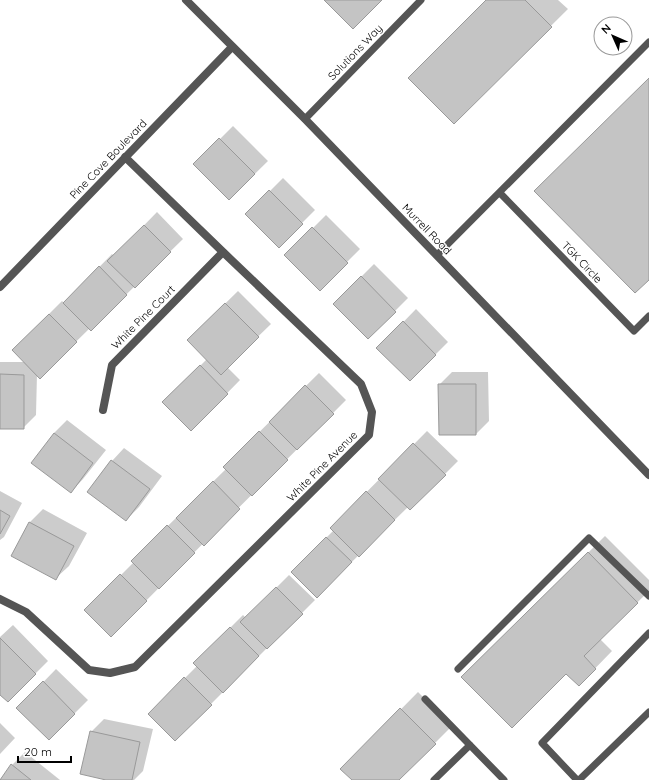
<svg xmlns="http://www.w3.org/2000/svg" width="649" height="780" viewBox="0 0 649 780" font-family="Quicksand,sans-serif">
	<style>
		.shadow { fill: #0003 }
		.building { fill: #c4c4c4; stroke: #999 }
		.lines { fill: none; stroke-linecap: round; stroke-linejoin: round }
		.service { stroke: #555; stroke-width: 7 }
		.minor { stroke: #555; stroke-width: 8 }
		.tertiary { stroke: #555; stroke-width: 8 }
		.labels { text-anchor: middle; stroke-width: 3; stroke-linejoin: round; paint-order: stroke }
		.street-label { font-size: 11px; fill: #000; stroke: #fff }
	</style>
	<rect width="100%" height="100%" fill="#fff"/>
	<path class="shadow" d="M487,0H558L568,9L454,122Z
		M233,126L268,161L229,199L195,164Z
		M283,178L315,210L279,246L247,214Z
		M157,212L183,239L91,329L90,328L40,377L37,374L36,415L23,428H0V362H25L13,350L62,301L64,303L112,254L114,256Z
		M326,215L360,249L320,289L286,255Z
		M374,264L408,298L368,338L334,304Z
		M238,291L271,324L227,367L240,380L191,430L164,402L207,359L188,340Z
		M416,309L448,342L410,380L378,348Z
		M452,372H488L489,421L476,434L439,385Z
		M319,373L346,400L111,636L86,610L134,562L132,561L226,469L224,467Z
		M67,420L106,450L83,479L71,492L54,433Z
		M427,431L458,461L410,509L408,507L317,596L292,572L334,530L331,528Z
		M124,448L162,476L139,507L126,520L112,461Z
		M0,491L22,503L4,537L0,540Z
		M43,509L87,533L69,566L56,578L12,555L30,522Z
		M605,536L649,580V591L600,639L612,651L579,685L566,672L463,677Z
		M289,575L315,600L175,740L149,714L197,666L195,663L243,615L246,618Z
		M13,625L48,661L8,701L0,693V637Z
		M56,669L88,700L49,739L18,708Z
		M418,692L452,726L398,780H353L342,769Z
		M104,719L153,729L143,771L134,780H111L91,732Z
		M0,723L15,738L0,754Z
		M25,752L60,780H0L12,765Z"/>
	<path class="building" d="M324,0H382L353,29Z
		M486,0H525L552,27L454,124L408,78Z
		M649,78V280L635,293L534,191Z
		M219,138L255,174L229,200L193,164Z
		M269,190L303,224L279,248L245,214Z
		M144,225L171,252L135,288L107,261Z
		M312,227L348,263L320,291L284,255Z
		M99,266L127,295L91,331L63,303Z
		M361,276L396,312L368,339L333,304Z
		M225,303L259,337L221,375L187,340Z
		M49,314L77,342L40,379L12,350Z
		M403,321L436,355L410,381L376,348Z
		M200,365L228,394L191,431L162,402Z
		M0,374L24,375V429H0Z
		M438,384H476V435H439Z
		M305,385L334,414L297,450L269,422Z
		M259,431L288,460L252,496L223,467Z
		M54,433L93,463L71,493L31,463Z
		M413,443L446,475L410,510L378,479Z
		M111,460L150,489L126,521L87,492Z
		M213,481L240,509L204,546L176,518Z
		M366,491L395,520L359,557L330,528Z
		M0,510L10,516L0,534Z
		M29,522L74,546L56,580L11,556Z
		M167,525L195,553L159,589L131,561Z
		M326,537L352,562L317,598L291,572Z
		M588,552L638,603L584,656L596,669L579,686L566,674L512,728L461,677Z
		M120,574L147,601L111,637L84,610Z
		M276,587L303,614L267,649L240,622Z
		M230,627L259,656L223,693L193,663Z
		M0,638L36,674L8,702L0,695Z
		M184,677L212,705L175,741L148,714Z
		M43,681L75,714L49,740L16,708Z
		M400,708L436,744L399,780H352L340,769Z
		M90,731L140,742L132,780H106L80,774Z
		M11,764L31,780H0Z"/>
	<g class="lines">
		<path class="service" d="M305,119L421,0
			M500,193L634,331L649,316
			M437,255L649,42
			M458,669L589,538L649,596
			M425,699L504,780
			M434,780L470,745
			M577,780L542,743L649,633
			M579,780L649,712"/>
		<path class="minor" d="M0,287L232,47
			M103,410L112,365L223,252
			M0,599L26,612L89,670L110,673L135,667L369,435L372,412L361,384L223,252L125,157"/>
		<path class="tertiary" d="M186,0L305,119L649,475"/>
	</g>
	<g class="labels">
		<g class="street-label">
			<text transform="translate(355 52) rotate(-46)" y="4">Solutions Way</text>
			<text transform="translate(108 159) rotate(-46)" y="4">Pine Cove Boulevard</text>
			<text transform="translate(427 229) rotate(46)" y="4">Murrell Road</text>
			<text transform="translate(582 262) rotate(46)" y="4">TGK Circle</text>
			<text transform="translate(143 317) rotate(-45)" y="4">White Pine Court</text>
			<text transform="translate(322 466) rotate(-45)" y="4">White Pine Avenue</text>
		</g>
	</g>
	<g transform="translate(613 36) rotate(315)"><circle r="19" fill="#ffffff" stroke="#999999"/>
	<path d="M0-3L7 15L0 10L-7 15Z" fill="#000000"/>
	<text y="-6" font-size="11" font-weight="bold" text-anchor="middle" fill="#000000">N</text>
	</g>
	<path d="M18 756v6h53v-6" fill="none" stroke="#000000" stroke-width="2"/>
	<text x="24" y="756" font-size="12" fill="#000000" stroke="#ffffff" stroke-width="3" paint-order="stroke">20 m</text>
</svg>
